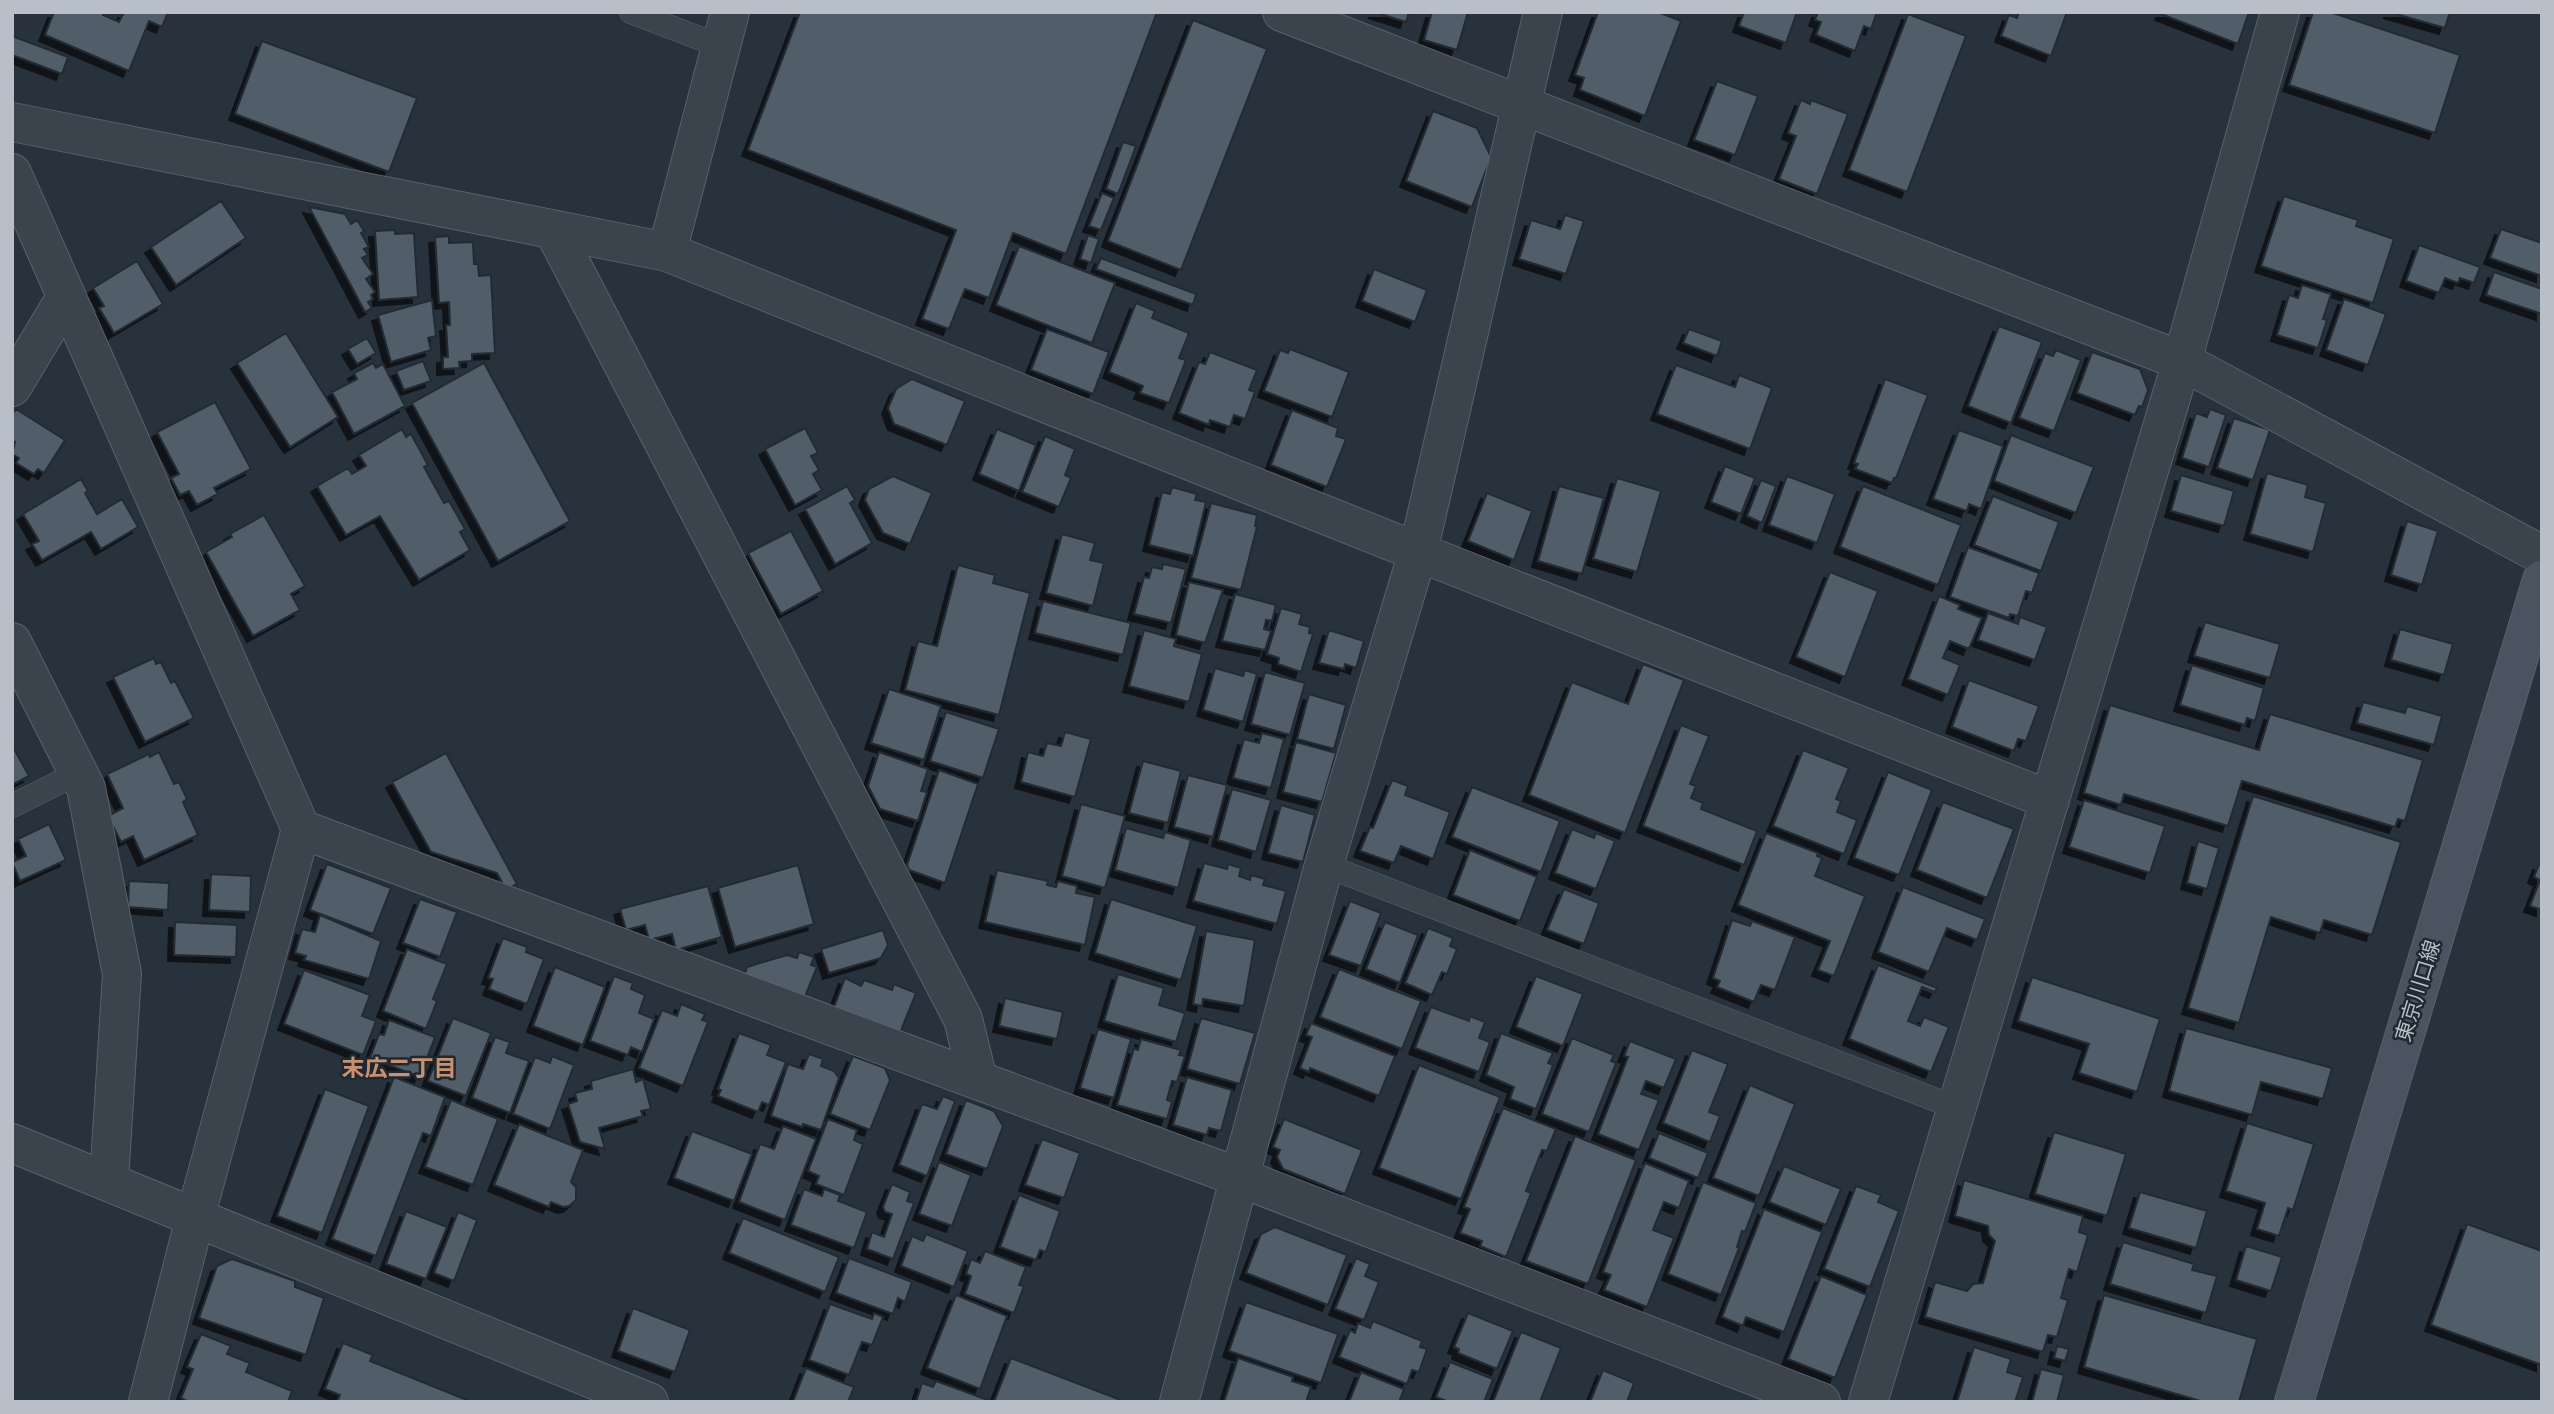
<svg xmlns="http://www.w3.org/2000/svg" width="2554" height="1414" viewBox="0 0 2554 1414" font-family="Figtree,'Noto Sans JP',sans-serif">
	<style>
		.building { fill: #515d67; stroke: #222b34; stroke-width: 2; filter: url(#shadow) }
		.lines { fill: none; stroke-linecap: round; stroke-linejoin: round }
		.service-casing { stroke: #59626b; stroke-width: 24 }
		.minor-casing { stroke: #59626b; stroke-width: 40 }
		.secondary-casing { stroke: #59626b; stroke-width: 40 }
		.service { stroke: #3b444d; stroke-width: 23 }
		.minor { stroke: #3b444d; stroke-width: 38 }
		.secondary { stroke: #4a5460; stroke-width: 38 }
		.labels { text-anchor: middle; stroke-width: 5; stroke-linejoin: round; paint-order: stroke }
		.street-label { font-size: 21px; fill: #b8bfc8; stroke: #202932 }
		.neighbourhood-label { font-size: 23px; font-weight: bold; fill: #ca9170; stroke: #202932 }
	</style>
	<defs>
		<filter id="shadow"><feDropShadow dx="-6" dy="6" stdDeviation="0" flood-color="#0009"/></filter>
	</defs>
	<rect width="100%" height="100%" fill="#28323d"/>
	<path class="building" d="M54,12H104L103,15L119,22L124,12H168L162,27L149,21L129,71L45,35Z
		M800,12H1157L1066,254L1013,233L989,298L965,289L949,329L922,319L956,230L748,150Z
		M1374,12H1409L1406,22Z
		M1432,12H1468L1457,50L1424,40Z
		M1598,12H1658L1681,21L1645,116L1580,90L1584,78L1575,75Z
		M1744,12H1797L1786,43L1739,26Z
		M1818,12H1877L1871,29L1864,26L1855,51L1816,35L1821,22L1815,20Z
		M2019,12H2067L2051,56L2001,36L2009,15L2017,18Z
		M2162,12H2249L2238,44L2161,14Z
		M2313,12H2330L2460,55L2435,133L2289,85Z
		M2389,12H2450L2445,28Z
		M1908,14L1966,36L1907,192L1849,170Z
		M1193,20L1267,49L1181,270L1108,241Z
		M12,36L68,57L62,74L12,55Z
		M262,41L417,98L389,172L235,114Z
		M1717,81L1758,96L1735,155L1694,140Z
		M1801,100L1810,104L1811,100L1848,114L1817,194L1779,179L1796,136L1788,133Z
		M1433,111L1477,128L1491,157L1472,207L1406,181Z
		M1123,142L1136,146L1118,194L1106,189Z
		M1102,193L1114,198L1101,230L1089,226Z
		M2284,196L2358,220L2356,226L2394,239L2373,303L2261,266Z
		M221,201L246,238L176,285L151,247Z
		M309,207L345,214L351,224L357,220L364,231L361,233L369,247L364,249L368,255L362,258L373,274L366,279L375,292L371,295L373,299L368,302L372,308L365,312Z
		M1565,215L1584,221L1566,274L1519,259L1531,220L1560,229Z
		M2501,229L2542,243V276L2490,258Z
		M395,230V234L414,233L418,297L379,300L375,231Z
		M1088,235L1099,239L1091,263L1080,259Z
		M449,236V243L473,242L474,264H478L479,276L491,275L495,353L472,354V361L459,362L460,368L443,369V357H448L446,325H450L449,302L439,303L435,237Z
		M2419,245L2480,267L2474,283L2460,278L2458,283L2445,278L2439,293L2406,281Z
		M1019,246L1115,283L1092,343L996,305Z
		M1101,258L1196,294L1193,305L1096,269Z
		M137,261L163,304L114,333L99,308L104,306L93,288Z
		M1374,269L1427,290L1415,322L1362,301Z
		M2494,272L2542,289V314L2486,295Z
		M2302,285L2331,294L2323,319L2327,320L2318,348L2277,335L2289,295L2298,298Z
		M2344,299L2386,314L2368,365L2326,350Z
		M432,300L436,336L428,338L431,350L391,362L378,315Z
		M1136,303L1155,311L1152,318L1189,333L1179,358L1186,360L1169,403L1140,393L1143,386L1109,372Z
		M1999,326L2042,342L2011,423L1968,406Z
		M1047,329L1109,352L1093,394L1031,370Z
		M1689,329L1722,341L1717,356L1683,343Z
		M286,333L338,417L290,447L237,363Z
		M367,338L376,353L357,364L348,349Z
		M1290,349L1349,372L1332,417L1264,391L1280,350L1288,353Z
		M2056,350L2081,360L2054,431L2019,418L2045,353L2053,356Z
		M1210,352L1257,370L1249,390L1255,392L1245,419L1234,415L1230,427L1210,420L1209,425L1179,413L1199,362L1205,364Z
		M2092,352L2140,369L2148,390L2142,407L2139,406L2135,415L2077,393Z
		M423,361L431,381L404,390L396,371Z
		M373,363L376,368L383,364L405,406L354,434L332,392L357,379L354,373Z
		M484,363L570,521L498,561L412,403Z
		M1676,365L1735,387L1739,375L1772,388L1750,449L1657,414Z
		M912,379L965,401L947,445L894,424L888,408L896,389Z
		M1885,379L1928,395L1896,478H1894L1892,483L1855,469L1858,464L1854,463Z
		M215,402L251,469L214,488L218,494L197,505L189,491L180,495L171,478L179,474L157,432Z
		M16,409L65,440L44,473L38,469L34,474L16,463L19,458L12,454L15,442L12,440V414Z
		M2210,409L2226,415L2209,467L2182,458L2196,413L2207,417Z
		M1292,410L1338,428L1336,436L1346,439L1327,487L1271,465Z
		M2234,418L2270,430L2253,480L2217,468Z
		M805,428L818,453L811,456L819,470L813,474L822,490L795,505L765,449Z
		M402,429L406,437L411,434L428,465L424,467L444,503L449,501L465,529L460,532L470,550L419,580L380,516L346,535L317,486L348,468L352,474L366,466L359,455Z
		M997,429L1036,445L1019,491L979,474Z
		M1959,430L2003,446L1981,509L1969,504L1967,511L1933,499Z
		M2011,435L2094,467L2076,513L1994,481Z
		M1045,436L1075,449L1065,475L1071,478L1059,507L1022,492Z
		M1725,466L1755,478L1741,514L1711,502Z
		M2267,473L2308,485L2305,497L2326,503L2313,552L2250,534Z
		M2181,475L2234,491L2224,526L2171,511Z
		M893,476L932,493L910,544L883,533L865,500L869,489Z
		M1787,476L1835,494L1817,543L1769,525Z
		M1617,478L1661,491L1637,572L1593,559Z
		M81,479L88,491L85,493L97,514L122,499L138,527L101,549L91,532L42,560L32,544L39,541L23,514Z
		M1761,480L1776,486L1762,523L1747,516Z
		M847,486L855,500L850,503L872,543L835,564L805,509Z
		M1559,486L1604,498L1582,574L1538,561Z
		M1863,486L1961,525L1938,585L1840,547Z
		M1172,487L1197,494L1195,500L1206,502L1193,556L1149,545L1162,492L1170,494Z
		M1487,493L1532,511L1514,560L1468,541Z
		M1993,496L2059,522L2041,571L1974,545Z
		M1211,503L1257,515L1255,526L1257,527L1241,590L1191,578Z
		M264,515L305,586L291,594L300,610L253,636L206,552L232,537L230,534Z
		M2407,521L2438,531L2422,585L2391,575Z
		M791,531L823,591L781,614L748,553Z
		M1062,534L1095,543L1090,560L1104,563L1093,606L1046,593Z
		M1968,547L2039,573L2032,593L2026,591L2018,616L2010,614L2009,618L1950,597Z
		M1163,564L1186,569L1171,623L1134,614L1144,577L1149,578L1152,567L1162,569Z
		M958,565L995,575L993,583L1030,593L999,715L905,690L918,641L937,646Z
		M1830,572L1878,591L1845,677L1796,657Z
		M1189,582L1223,590L1205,643L1176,635Z
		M1235,594L1276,605L1272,621L1266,620L1264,629L1271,631L1265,650L1222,641Z
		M1939,596L1960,605L1958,609L1982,618L1969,649L1950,641L1943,658L1960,665L1948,695L1908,679Z
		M1043,601L1131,623L1123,655L1035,633Z
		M1281,608L1302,614L1299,624L1310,627L1309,633L1313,634L1301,672L1278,664L1279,658L1267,654Z
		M1988,613L2018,624L2020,617L2047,627L2035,660L1978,640Z
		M2205,622L2280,644L2270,678L2194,656Z
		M2400,629L2453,644L2444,675L2391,660Z
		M1144,630L1176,639L1174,646L1202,654L1189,702L1129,686Z
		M1329,630L1364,641L1356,668L1345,664L1344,669L1319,663Z
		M154,658L156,664L161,662L171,683L175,681L194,718L145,742L113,677Z
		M1643,664L1684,680L1625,833L1529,795L1572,682L1628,704Z
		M2192,665L2264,688L2255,721L2247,718L2245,725L2180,705Z
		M1215,668L1243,676L1245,670L1257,674L1243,722L1203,710Z
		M1265,672L1305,683L1290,735L1251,724Z
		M1969,680L2039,706L2026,741L2018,739L2014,751L1952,727Z
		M889,689L941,706L924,760L871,743Z
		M1309,694L1346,705L1334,749L1297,739Z
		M2363,702L2405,713L2407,706L2442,716L2434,745L2357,723Z
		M2110,705L2259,750L2270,714L2423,760L2405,821L2398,819L2395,827L2242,781L2228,826L2124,794L2121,805L2084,793Z
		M946,712L999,729L983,778L930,761Z
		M1681,725L1709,736L1690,784L1696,786L1691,798L1703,803L1701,809L1757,831L1744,865L1643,826Z
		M1065,732L1091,739L1075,797L1021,782L1028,752L1043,756L1047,743L1061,746Z
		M1262,733L1284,739L1271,788L1233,778L1244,739L1259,743Z
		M1296,742L1336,753L1322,802L1283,792Z
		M12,745L29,776L12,785Z
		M1803,750L1849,768L1836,799L1841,801L1837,812L1857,820L1844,854L1773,826Z
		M159,752L174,784L179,782L187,799L183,802L198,835L144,860L133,836L121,842L108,816L123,808L107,774L149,754L150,757Z
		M879,752L928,769L921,791L927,792L918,821L880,809L868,786Z
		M446,753L517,884L506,890L497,873L431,852L392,782Z
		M1143,761L1181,771L1168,823L1129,813Z
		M939,770L978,784L945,883L909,870L907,865Z
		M1888,772L1932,790L1899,875L1854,858Z
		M1188,775L1227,785L1213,837L1174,827Z
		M1392,780L1408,786L1405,795L1450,812L1433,859L1401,846L1394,863L1360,851L1370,827L1373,828Z
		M1472,787L1560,821L1541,872L1452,837Z
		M1232,789L1271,800L1256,852L1218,840Z
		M2253,796L2401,842L2372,935L2324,920L2320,933L2271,917L2239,1023L2188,1008Z
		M2084,800L2165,826L2150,873L2069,847Z
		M1943,802L2014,829L1987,898L1917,870Z
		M1081,804L1125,816L1105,888L1062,876Z
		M1281,805L1315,815L1303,862L1268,853Z
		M49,824L66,860L20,881L12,862L26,856L18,839Z
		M1126,828L1163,838L1165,832L1191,840L1178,888L1115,870Z
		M1572,829L1594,838L1596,833L1615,841L1596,889L1555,873Z
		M1766,833L1818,853L1817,856L1822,858L1815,876L1865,896L1834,976L1818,970L1830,941L1738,905Z
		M2198,841L2219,848L2207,889L2187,883Z
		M1470,850L1537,877L1520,921L1453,895Z
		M1204,863L1227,869L1228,864L1241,868L1239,876L1250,880L1251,875L1265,879L1263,885L1286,891L1277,924L1193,901Z
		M327,864L391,888L373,934L310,910Z
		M2539,864L2542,865V910L2530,906L2540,880L2534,877Z
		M798,865L814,924L735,947L718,888Z
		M997,870L1048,881L1047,885L1056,887L1058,881L1077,886L1076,893L1095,897L1085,945L985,922Z
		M211,874L251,876L250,912L209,910Z
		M129,881L169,883L168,910L128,907Z
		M708,886L722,937L676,950L672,934L649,940L645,925L626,930L620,909Z
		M1903,887L1985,919L1977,940L1947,928L1929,972L1878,952Z
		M1564,889L1599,903L1584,944L1547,930Z
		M420,899L457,912L440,957L403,943Z
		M1111,899L1197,926L1181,980L1095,953Z
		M1350,901L1381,913L1361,966L1329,955Z
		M320,915L381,941L369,979L304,960L306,956L295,953L302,929L315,932Z
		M1732,920L1750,926L1752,921L1795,937L1775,990L1761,985L1754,1002L1717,987L1720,981L1713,978Z
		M175,922L237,925L236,957L174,955Z
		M1385,922L1418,935L1400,983L1366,969Z
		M1428,928L1453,938L1450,946L1457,949L1447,974L1442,972L1432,995L1405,983Z
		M883,930L888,945L881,958L829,973L821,949Z
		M1206,931L1255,940L1244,1006L1203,999L1202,1006L1193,1004Z
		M503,938L527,947L526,952L544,959L527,1004L489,989L493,979L488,978Z
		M407,949L447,964L433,999L437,1001L426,1029L383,1011Z
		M799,952L814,957L811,965L817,967L804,999L744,977L747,967L787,955L797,958Z
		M1878,965L1937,988L1935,992L1922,987L1908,1021L1920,1026L1924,1017L1949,1027L1931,1072L1849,1039Z
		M555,967L605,987L583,1045L533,1026Z
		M1339,969L1421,1001L1402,1049L1320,1017Z
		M304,970L370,995L362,1016L376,1021L363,1055L284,1024Z
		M1118,974L1164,988L1159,1005L1185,1013L1176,1042L1104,1021Z
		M614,976L633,983L631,989L645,995L639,1013L654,1019L642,1052L631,1047L628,1055L590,1041Z
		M1536,976L1583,994L1563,1046L1516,1027Z
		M2032,977L2160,1019L2137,1092L2079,1073L2089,1044L2018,1021Z
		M845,978L861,986L864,980L892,990L894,984L916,993L900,1033L834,1007Z
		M1005,998L1063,1012L1057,1039L999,1026Z
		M681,1004L705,1014L702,1020L708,1022L683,1086L639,1068L662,1010L677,1016Z
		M1431,1007L1469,1021L1470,1016L1485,1022L1479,1038L1490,1042L1479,1072L1415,1048Z
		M453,1018L491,1033L466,1096L428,1081Z
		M1201,1018L1255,1033L1240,1084L1187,1069Z
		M389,1020L435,1037L420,1077L370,1058L379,1034L384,1035Z
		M1311,1023L1395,1056L1379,1096L1310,1068L1309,1072L1300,1068L1312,1037L1306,1035Z
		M2186,1028L2332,1068L2323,1099L2261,1082L2252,1115L2169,1091Z
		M1098,1029L1131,1039L1114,1098L1080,1088Z
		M739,1033L771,1045L767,1055L786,1062L769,1105L762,1102L758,1112L718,1096L721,1090L718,1089Z
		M1501,1033L1553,1053L1548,1063L1553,1065L1536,1109L1510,1099L1514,1087L1486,1075Z
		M495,1037L510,1042L506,1053L529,1061L510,1113L472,1098Z
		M1572,1038L1614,1055L1611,1061L1616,1063L1589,1132L1542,1114Z
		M1141,1039L1181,1050L1179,1055L1185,1056L1177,1082L1172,1081L1167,1100L1172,1102L1167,1119L1117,1105L1134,1048L1138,1050Z
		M1630,1041L1676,1059L1664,1088L1646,1081L1641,1094L1659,1100L1639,1150L1598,1134L1628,1057L1624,1056Z
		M1692,1050L1728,1064L1709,1112L1720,1116L1710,1142L1663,1123Z
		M809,1054L823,1059L821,1066L834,1071L839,1078L821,1130L803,1124L802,1127L771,1116L788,1064L803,1069Z
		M552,1056L574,1065L550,1129L513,1114L535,1057L550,1063Z
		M853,1056L885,1068L890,1080L870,1130L830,1114Z
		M1419,1065L1500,1097L1461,1199L1379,1168Z
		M633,1069L636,1082L643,1079L651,1109L641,1111L643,1116L599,1128L605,1149L580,1142L568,1104L577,1101L575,1093L592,1089L591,1081Z
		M394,1077L445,1097L431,1136L423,1133L376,1256L332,1239Z
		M1187,1077L1232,1090L1221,1131L1209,1128L1207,1135L1173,1125Z
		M1750,1085L1795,1104L1759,1196L1713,1178Z
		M325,1089L369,1106L322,1233L277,1216Z
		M943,1096L955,1101L927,1176L899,1165L922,1104L937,1109Z
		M451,1100L498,1119L473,1185L425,1167Z
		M966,1100L994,1111L1003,1126L987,1169L946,1154Z
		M1503,1108L1556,1129L1547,1151L1542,1150L1526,1191L1531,1193L1506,1257L1480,1246L1482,1241L1460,1233L1470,1209L1464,1207Z
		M828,1119L857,1130L854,1140L863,1144L844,1195L816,1184L819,1176L808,1171Z
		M1284,1119L1362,1150L1345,1194L1283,1169L1277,1157L1280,1150L1273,1147Z
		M2247,1123L2314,1144L2293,1210L2288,1208L2279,1236L2257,1229L2265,1203L2226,1191Z
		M519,1124L583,1150L571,1182L576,1187V1200L569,1206L563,1207L551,1202L549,1207L494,1185Z
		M783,1126L816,1139L785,1220L739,1202L760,1144L774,1149Z
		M692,1131L752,1154L734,1201L674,1178Z
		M2054,1132L2126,1154L2107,1216L2035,1194Z
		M1659,1133L1708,1153L1698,1178L1649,1158Z
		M1575,1136L1636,1160L1588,1284L1526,1261Z
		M1042,1139L1080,1153L1064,1198L1025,1185Z
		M939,1162L971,1175L952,1226L919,1214Z
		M1645,1163L1689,1181L1679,1208L1664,1202L1653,1230L1674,1238L1647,1307L1604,1290L1611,1275L1603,1272Z
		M1784,1166L1841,1189L1826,1225L1769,1202Z
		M1964,1180L2083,1216L2079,1232L2088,1235L2077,1272L2069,1269L2061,1298L2068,1300L2057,1337L2048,1335L2043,1352L1925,1317L1935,1282L1967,1291L1973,1284L1983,1283L1995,1241L1989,1235L1988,1226L1955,1216Z
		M1703,1182L1756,1203L1745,1232L1742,1231L1737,1247L1739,1248L1721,1295L1668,1274Z
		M892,1184L910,1192L907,1201L914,1203L893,1259L867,1249L872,1232L884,1237L892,1214L885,1212L883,1207Z
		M1856,1186L1881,1195L1878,1202L1899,1211L1870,1287L1824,1269Z
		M804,1189L822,1196L824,1189L840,1195L838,1201L867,1212L854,1248L791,1225Z
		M2140,1192L2207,1211L2196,1248L2129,1228Z
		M1019,1195L1060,1211L1046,1252L1040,1250L1036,1260L1000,1247Z
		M1764,1209L1822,1232L1784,1332L1746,1317L1743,1326L1722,1317Z
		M406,1211L447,1227L426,1279L386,1264Z
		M458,1212L477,1220L454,1281L434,1273Z
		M743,1218L839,1257L825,1292L729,1253Z
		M2467,1224L2542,1251V1365L2431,1325Z
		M1275,1227L1347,1255L1328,1305L1246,1273L1261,1234Z
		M926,1234L968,1251L954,1287L901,1266L912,1236L923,1241Z
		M2123,1242L2194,1264L2192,1270L2217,1276L2206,1313L2110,1284Z
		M2246,1246L2282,1257L2271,1291L2236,1280Z
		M985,1251L1026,1267L1019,1285L1024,1286L1014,1313L965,1294L971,1276L966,1274L971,1259L980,1263Z
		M849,1258L912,1282L905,1302L898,1298L893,1314L836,1293Z
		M1356,1258L1370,1264L1365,1276L1379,1282L1364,1320L1335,1309Z
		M232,1259L295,1281V1287L324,1298L306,1355L199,1318L217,1266Z
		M1821,1276L1867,1295L1835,1378L1788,1359Z
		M956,1295L1007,1316L980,1389L927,1368Z
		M2104,1295L2257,1339L2239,1402H2204L2084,1367Z
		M1246,1302L1338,1334L1321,1383L1229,1351Z
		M830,1304L872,1319L874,1313L883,1317L872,1345L862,1342L849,1375L809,1360Z
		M633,1308L690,1330L675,1372L618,1351Z
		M1468,1313L1513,1331L1497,1369L1458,1353L1459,1349L1454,1347Z
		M1373,1321L1422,1341L1420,1347L1427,1349L1419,1372L1412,1370L1407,1384L1339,1357L1350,1330L1355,1333L1358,1323L1370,1328Z
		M1521,1332L1561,1348L1540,1402H1493Z
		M201,1334L231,1346L227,1354L250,1363L246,1372L292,1391L288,1402H189L181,1398L193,1369L187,1367Z
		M343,1343L373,1355L370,1361L472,1402H337L340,1395L325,1389Z
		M2057,1346L2069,1349L2065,1361L2054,1358Z
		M1974,1347L2011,1359L2007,1372L2023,1377L2015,1402H1957Z
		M1011,1358L1126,1402H994Z
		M1238,1358L1293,1377L1292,1381L1311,1387L1307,1399L1312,1402H1224Z
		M1450,1362L1493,1379L1484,1402H1449L1436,1397Z
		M806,1368L854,1387L848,1402H793Z
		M2041,1369L2064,1375L2057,1402H2032Z
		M1603,1370L1634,1383L1627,1402H1590Z
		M1361,1372L1404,1389L1399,1402H1349Z
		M936,1381L988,1400L987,1402H916L922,1383L933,1387Z"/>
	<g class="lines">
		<defs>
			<path id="service" d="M631,12L720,46
				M12,806L78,773
				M1324,865L1957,1108"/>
			<path id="minor" d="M1282,12L2182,361L2542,555
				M12,122L667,252L1418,552L2050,800
				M12,173L301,829L195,1218L148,1402
				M554,231L963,1019L978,1080
				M667,252L730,12
				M12,387L66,297
				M12,642L86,788L122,974L109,1181
				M301,829L1241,1178L1821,1402
				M12,1143L649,1402
				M1179,1402L1324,865L1418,552L1543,12
				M1868,1402L2182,361L2280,12"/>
			<path id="secondary" d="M2294,1402L2542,580"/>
		</defs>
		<use href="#service" class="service-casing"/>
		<use href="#minor" class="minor-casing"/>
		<use href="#secondary" class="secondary-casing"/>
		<use href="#service" class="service"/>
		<use href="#minor" class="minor"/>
		<use href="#secondary" class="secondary"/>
	</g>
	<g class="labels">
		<g class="street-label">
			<text transform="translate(2418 991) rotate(-73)" y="7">東京川口線</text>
		</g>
		<g class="neighbourhood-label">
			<text x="399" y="1076">末広二丁目</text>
		</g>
	</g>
	<rect width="2554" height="1414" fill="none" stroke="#b8bfc8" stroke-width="28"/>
</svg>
